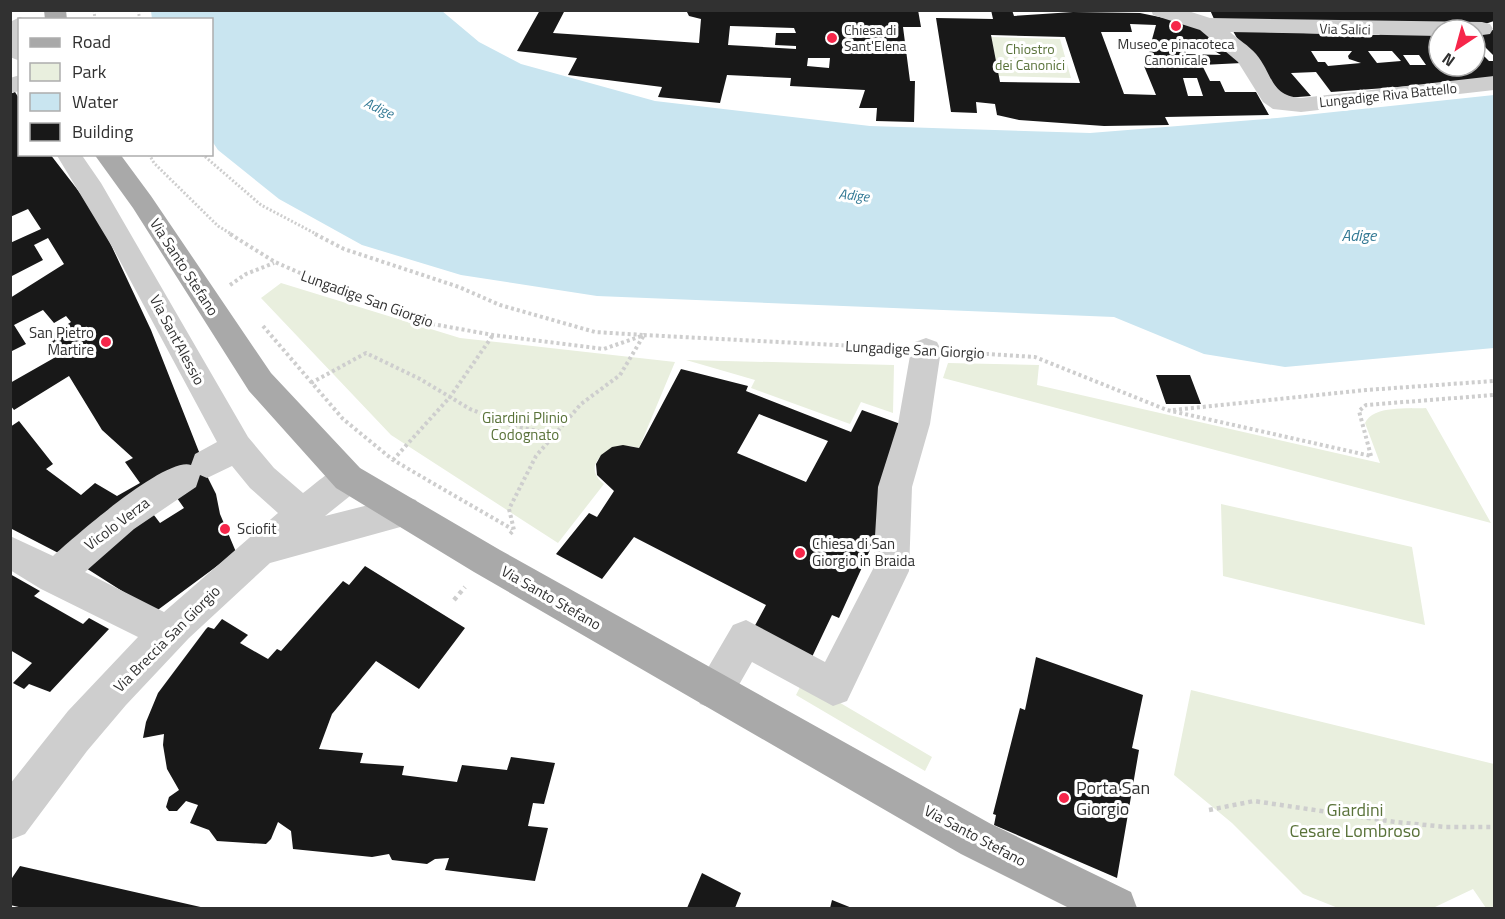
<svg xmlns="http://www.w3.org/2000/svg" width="1505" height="919" viewBox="0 0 1505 919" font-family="'Titillium Web',sans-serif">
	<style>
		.green { fill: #e9efde }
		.water { fill: #c9e5f0 }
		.building { fill: #181818; fill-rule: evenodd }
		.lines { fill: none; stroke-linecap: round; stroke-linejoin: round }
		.path-far2 { stroke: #cecece; stroke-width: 3; stroke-dasharray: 2 2; stroke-linecap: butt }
		.path-far1 { stroke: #cecece; stroke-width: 4; stroke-dasharray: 3 3; stroke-linecap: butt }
		.path { stroke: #cecece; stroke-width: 4.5; stroke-dasharray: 4 4; stroke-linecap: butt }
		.minor { fill: #cecece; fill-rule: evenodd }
		.major { fill: #a9a9a9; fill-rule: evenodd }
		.poi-dot { fill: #f6264a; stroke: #fff; stroke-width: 2 }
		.labels { text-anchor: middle; stroke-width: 6; stroke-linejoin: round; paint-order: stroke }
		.far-street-label { font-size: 14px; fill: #313131; stroke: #fff }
		.far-poi-label { font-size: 14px; fill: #313131; stroke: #fff; text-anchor: start }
		.far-park-label { font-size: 14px; fill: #597239; stroke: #fff }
		.far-water-label { font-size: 14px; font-style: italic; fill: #347a95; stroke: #fff }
		.street-label { font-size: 15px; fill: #313131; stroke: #fff }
		.poi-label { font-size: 15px; fill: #313131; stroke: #fff; text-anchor: start }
		.park-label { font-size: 15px; fill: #597239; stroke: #fff }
		.water-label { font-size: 16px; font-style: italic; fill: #347a95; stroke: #fff }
		.near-poi-label { font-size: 18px; fill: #313131; stroke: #fff; text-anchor: start }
		.near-park-label { font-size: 18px; fill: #597239; stroke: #fff }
	</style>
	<rect width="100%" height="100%" fill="#fff"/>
	<path class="green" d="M991,37L1060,39L1071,78L998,76Z
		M281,283L460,338L675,362L639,448C615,440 577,463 604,484L558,543L391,435L261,298Z
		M686,360L894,365L893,413L861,402L850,424L751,388L755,380Z
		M948,363L1039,365L1037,385L1380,463L1365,423C1373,405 1409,409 1426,408L1491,523L943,378Z
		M1221,504L1412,547L1425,625L1223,576Z
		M803,681L932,757L925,771L796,695Z
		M1191,690L1494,764V908H1486L1473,889L1433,908H1338L1303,894L1232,823L1174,775Z"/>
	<path class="water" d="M151,11H442L479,42L521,64L655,101L870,126L1090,133L1277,118L1494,95V348L1285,367L1204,354L1114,317L597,296L461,275L362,245L279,199L218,150L212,141V20L152,19Z"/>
	<path class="building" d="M540,10H565L553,33L699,43L701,19L689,16L686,10H918L921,27H903L910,81H915L914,122L876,121L877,108H859L865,90L790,86L791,78L727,75L720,103L658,97L662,87L568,75L577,58L517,51ZM730,26L794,28L796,33H776L775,45L796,46V49L728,45ZM808,58H830L829,68L807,66Z
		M991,10H1012L1014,16L1073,12L1140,13L1184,22L1200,28L1242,63L1202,65L1210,81H1220L1225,92H1256L1269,115L1165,117L1169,125L1104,126L1019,120L997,115L995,104L976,102L977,113L951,112L936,18L993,19ZM1130,24L1156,25L1148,54L1151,66H1144L1156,95L1124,94L1101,32H1132ZM991,35L1065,37L1080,83L1000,82ZM1195,39L1221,55L1185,54L1188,41ZM1183,78H1197L1203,96H1188Z
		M1210,10H1494V21L1479,26L1214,19Z
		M1494,30V56L1475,37V31Z
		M1233,31L1369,35H1380L1378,32L1439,33V66H1475V56L1483,55L1489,61H1494V80L1331,92L1316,72L1291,73L1311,96L1285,98L1242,47ZM1311,51H1352L1348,56L1349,59L1361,63L1328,66L1325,62H1318ZM1368,51H1392L1401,61L1377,63ZM1403,55H1419L1426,65H1410Z
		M15,92L20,100V154H50L97,215L151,330L203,462L68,558L10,528V427L19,421L53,464L46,469L81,495L95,483L117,496L140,483L125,462L133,458L102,430L69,376L14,410L10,405V383L61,354L48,337L71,322L66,316L54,323L43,310L14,325L26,344L10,352V298L64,264L48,238L34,245L43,260L10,277V243L41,229L28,209L10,217V94Z
		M681,369L748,386L746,391L851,432L862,410L906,426L890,506L839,618L832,615L812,657L752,631L766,605L634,537L602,579L556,554L589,513L597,517L614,491L597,475L596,464L601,455L612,447L623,445L639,448ZM759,414L828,441L806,482L737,453Z
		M1156,375H1190L1201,404H1166Z
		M204,470L216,494L220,514L236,552L155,612L78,563L147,506L160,523L184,508L172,491Z
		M365,566L465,628L419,689L376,661L332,714L319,749L363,753L360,763L404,766L402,775L457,782L462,765L507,770L511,757L555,763L544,804L533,803L528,826L548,828L535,881L445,870L449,858L435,859L427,864L392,860L389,854L372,857L293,849L291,831L278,822L271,839L266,844L217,841L209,830L190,823L198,805L186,801L177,811H169L166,807L169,797L179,790L167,769L163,745L164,734L143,738L146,722L158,693L206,629L208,627L214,629L222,619L248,635L240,643L268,659L277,649L281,651L343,581L349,585Z
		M10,574L40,591L34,596L83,624L89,618L109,629L50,692L29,684L24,689L13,683L32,663L10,650Z
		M1036,657L1143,695L1132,748L1139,750L1117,878L994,825L996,815L993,814L1020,708L1025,710Z
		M20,866L205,908H23L10,905V881Z
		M702,873L741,893L735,908H687Z
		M832,900L852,908H830Z"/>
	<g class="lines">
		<path class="path-far2" d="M94,10L95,20
			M138,10L140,20
			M149,154L154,163L218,226L233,235
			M202,154L261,205L318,235"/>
		<path class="path-far1" d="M230,234L275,262L364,301L427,323L493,335L604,349L644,335L894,348
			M315,234L344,249L459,287L500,305L595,332L644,335L620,375L581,404L536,456L509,509L514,530L509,535
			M230,285L246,274L274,263
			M263,326L343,419L393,460L512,529
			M956,352L1035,357L1167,410L1371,456
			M311,383L366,353L420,379L470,409L513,426L553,434
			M1173,410L1366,390L1494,381
			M1371,456L1359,411L1366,405L1494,395
			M393,460L450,397L493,335"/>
		<path class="path" d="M454,600L465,587
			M1209,810L1254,801L1395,822L1446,827H1494"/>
		<path class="minor" d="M1151,10H1185L1210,18L1482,22L1490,24L1493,29L1490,34L1475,36V30H1439V36L1230,32C1238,39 1249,46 1256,54C1273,74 1270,96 1301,98L1494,76V90L1301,112L1273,109L1263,102L1238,62L1200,30L1153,15Z
			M20,17L28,20H20V61L10,57V22Z
			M20,75V91L10,93V78Z
			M56,154H81L101,183L248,437L274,468L303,493C321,480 337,460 360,468L365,478L360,488L325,516L404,496L416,500L421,511L416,522L404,526L270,563L189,638L126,705L87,751L25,834L10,840V784L68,711L138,637L41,589L10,570V536L53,556C74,537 166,456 191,465L195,454L217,442L114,250ZM232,466L250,488L278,513L164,612L85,572L134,529L196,487L200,475L207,478Z
			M926,338L937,342L941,350L930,424L912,487L909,571L847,701L833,706L752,662L728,704L714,709L700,704L695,690L733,625L746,620L825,662L873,569L878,487L898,424L911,350L915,342Z"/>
		<path class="major" d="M44,10H66L67,20H45Z
			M94,154H120L151,196L271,373L360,468L500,550L991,824L1131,892L1137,908H1069L961,854L474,572L336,488L249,391L133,208Z"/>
	</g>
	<g class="poi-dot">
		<circle cx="1176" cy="26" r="6"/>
		<circle cx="832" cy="38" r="6"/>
		<circle cx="106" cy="342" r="6"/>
		<circle cx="225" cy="529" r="6"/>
		<circle cx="800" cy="553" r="6"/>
		<circle cx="1064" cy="798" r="6"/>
	</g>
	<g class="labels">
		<g class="far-street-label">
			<text transform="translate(1345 29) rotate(1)" y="5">Via Salici</text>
			<text transform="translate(1388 95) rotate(-6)" y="5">Lungadige Riva Battello</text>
		</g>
		<g class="far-poi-label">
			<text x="844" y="35">Chiesa di<tspan x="844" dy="16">Sant'Elena</tspan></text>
			<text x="1176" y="49" text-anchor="middle">Museo e pinacoteca<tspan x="1176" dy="16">Canonicale</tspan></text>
		</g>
		<g class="far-park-label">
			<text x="1030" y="54">Chiostro<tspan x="1030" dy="16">dei Canonici</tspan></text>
		</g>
		<g class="far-water-label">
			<text transform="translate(379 108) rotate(24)" y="5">Adige</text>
			<text transform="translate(854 195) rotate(6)" y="5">Adige</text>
		</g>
		<g class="street-label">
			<text transform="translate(184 267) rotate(57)" y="5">Via Santo Stefano</text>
			<text transform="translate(367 299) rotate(20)" y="5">Lungadige San Giorgio</text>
			<text transform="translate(177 340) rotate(62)" y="5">Via Sant'Alessio</text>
			<text transform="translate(915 350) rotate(3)" y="5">Lungadige San Giorgio</text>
			<text transform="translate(117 524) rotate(-37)" y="5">Vicolo Verza</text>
			<text transform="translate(551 598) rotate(30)" y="5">Via Santo Stefano</text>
			<text transform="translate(167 639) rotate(-45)" y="5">Via Breccia San Giorgio</text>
			<text transform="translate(975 836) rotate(28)" y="5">Via Santo Stefano</text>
		</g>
		<g class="poi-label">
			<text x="94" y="338" text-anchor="end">San Pietro<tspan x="94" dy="17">Martire</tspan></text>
			<text x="237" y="534">Sciofit</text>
			<text x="812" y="549">Chiesa di San<tspan x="812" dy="17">Giorgio in Braida</tspan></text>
		</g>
		<g class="park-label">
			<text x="525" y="423">Giardini Plinio<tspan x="525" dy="17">Codognato</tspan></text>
		</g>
		<g class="water-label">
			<text x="1359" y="241">Adige</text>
		</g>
		<g class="near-poi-label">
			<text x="1076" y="794">Porta San<tspan x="1076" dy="21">Giorgio</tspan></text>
		</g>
		<g class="near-park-label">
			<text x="1355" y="816">Giardini<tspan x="1355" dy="21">Cesare Lombroso</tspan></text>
		</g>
	</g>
	<rect width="1505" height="919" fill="none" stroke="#313131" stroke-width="24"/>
	<rect x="18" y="18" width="195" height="138" fill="#ffffff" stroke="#adadad" stroke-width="1.5"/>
	<rect x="30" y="38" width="30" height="9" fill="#a9a9a9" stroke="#adadad" stroke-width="1.5"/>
	<text x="72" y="48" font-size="18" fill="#313131">Road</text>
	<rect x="30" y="63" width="30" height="18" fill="#e9efde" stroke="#adadad" stroke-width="1.5"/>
	<text x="72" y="78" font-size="18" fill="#313131">Park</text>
	<rect x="30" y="93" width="30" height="18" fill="#c9e5f0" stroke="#adadad" stroke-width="1.5"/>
	<text x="72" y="108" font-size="18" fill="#313131">Water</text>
	<rect x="30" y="123" width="30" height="18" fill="#181818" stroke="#adadad" stroke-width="1.5"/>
	<text x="72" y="138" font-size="18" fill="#313131">Building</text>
	<g transform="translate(1457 48) rotate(216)"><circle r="28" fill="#ffffff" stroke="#adadad" stroke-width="1.5"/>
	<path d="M0-4.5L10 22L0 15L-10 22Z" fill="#f6264a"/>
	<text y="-9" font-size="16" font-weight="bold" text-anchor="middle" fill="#313131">N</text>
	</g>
</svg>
